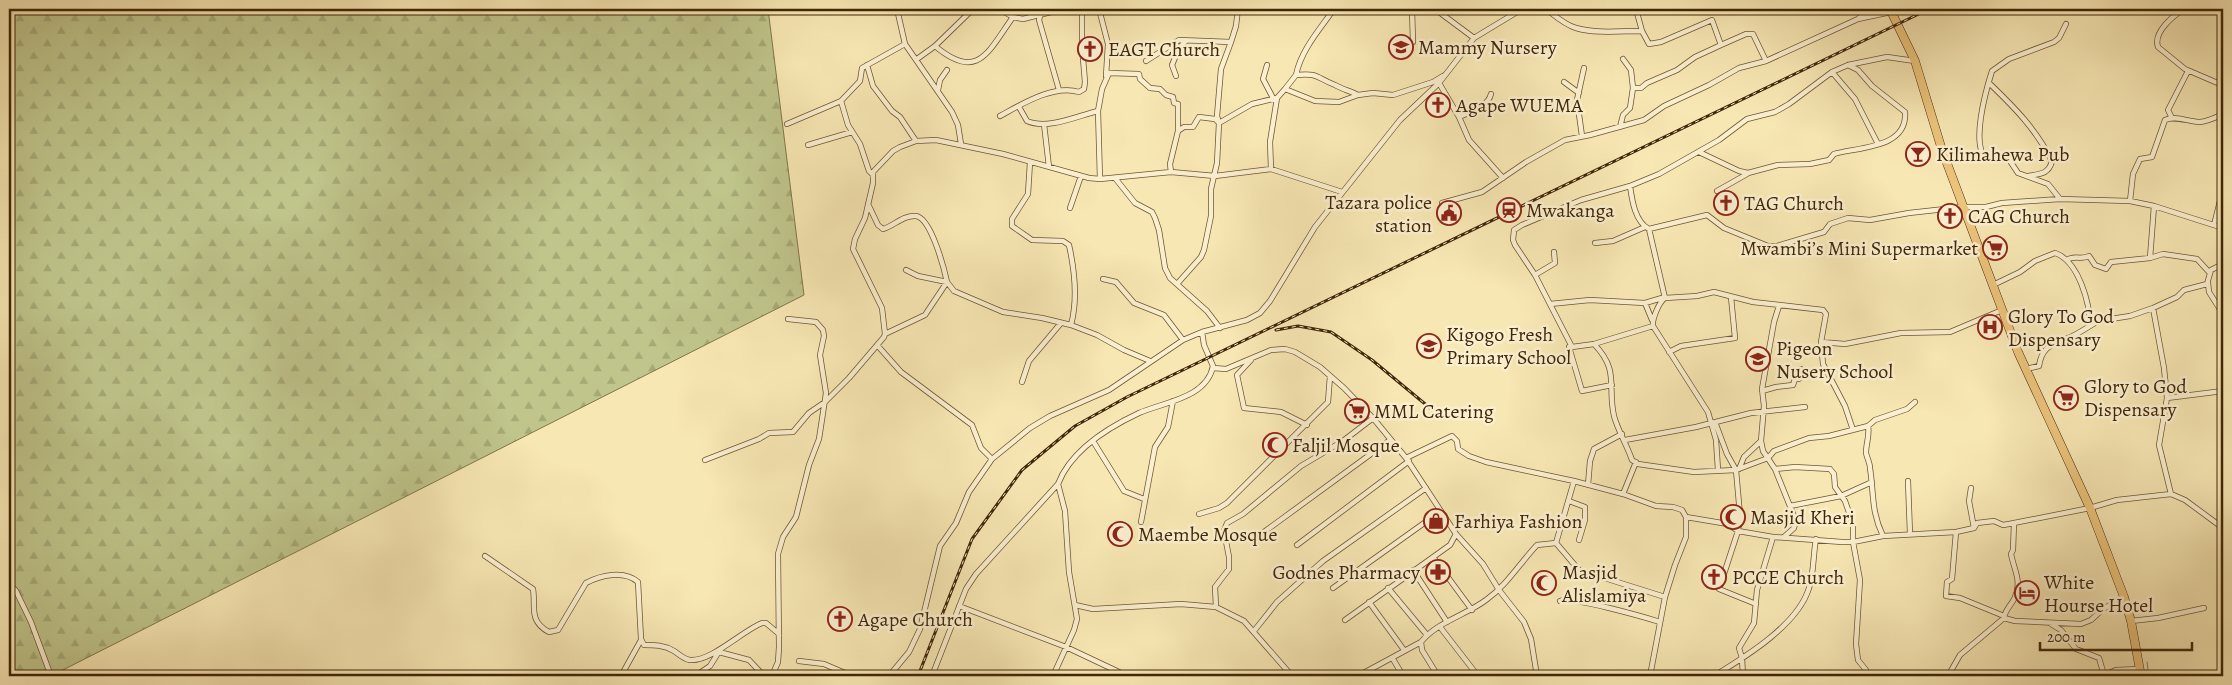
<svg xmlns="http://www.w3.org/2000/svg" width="2232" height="685" viewBox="0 0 2232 685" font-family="Alegreya,serif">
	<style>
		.forest { fill: url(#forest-firs); stroke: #80764a }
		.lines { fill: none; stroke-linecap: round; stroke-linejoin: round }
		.stream { stroke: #7b8172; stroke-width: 1 }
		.minor-casing { stroke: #6e5633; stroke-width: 6 }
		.primary-casing { stroke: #402608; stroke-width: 9 }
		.minor { stroke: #faefce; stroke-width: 4.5 }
		.primary { stroke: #ecc47a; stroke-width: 8 }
		.rail-casing { stroke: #402608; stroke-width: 3 }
		.rail { stroke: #faefce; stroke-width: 1; stroke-dasharray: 4; stroke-linecap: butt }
		.labels { text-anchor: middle; stroke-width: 5; stroke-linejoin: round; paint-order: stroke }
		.poi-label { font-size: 20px; fill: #402608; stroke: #faefce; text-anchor: start }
	</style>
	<defs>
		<pattern id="forest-firs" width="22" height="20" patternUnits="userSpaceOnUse" patternTransform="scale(1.25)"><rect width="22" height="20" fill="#bfc58b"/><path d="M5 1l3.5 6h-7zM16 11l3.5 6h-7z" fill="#a5a976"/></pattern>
	</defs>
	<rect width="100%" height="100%" fill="#f7e7b3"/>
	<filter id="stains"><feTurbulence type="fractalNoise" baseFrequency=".004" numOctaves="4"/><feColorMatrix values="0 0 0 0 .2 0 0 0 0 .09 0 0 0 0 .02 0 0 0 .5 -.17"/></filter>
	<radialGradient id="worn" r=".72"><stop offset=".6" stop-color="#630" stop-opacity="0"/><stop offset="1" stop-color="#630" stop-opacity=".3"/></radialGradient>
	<path class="forest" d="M9,9H768L804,295L51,676H9Z"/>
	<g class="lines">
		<path class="stream" d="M2147,662L2149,676"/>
		<defs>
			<path id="minor" d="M999,9L1013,17L1023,19L1063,9
				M1099,9L1108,44L1106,76
				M1216,9H1232
				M1412,9L1413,42
				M1435,9L1474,38
				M1546,9C1555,16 1565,25 1576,28C1597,34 1621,31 1642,31
				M1636,9L1642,31L1649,44L1661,42L1712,20L1721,45L1746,34H1753L1766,61
				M2184,9C2173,16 2153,32 2158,47L2185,69L2220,84L2223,93
				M1040,16L1039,20L1059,90
				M1859,18L1870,9
				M1231,42L1221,69L1217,116L1219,123L1252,104L1277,98
				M905,44L952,112L958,125L961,144
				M935,46C978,82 988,52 1013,17
				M917,59L935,46L970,12L985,9
				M1623,59L1631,70L1633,88
				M1146,61L1179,40L1231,42L1236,26L1238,9
				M867,65L873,86L892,111L900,117L916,141
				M1267,65L1263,79L1273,98
				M1832,72L1855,99L1878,144
				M1296,75C1301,50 1320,29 1334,9
				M1176,76L1172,65L1179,48L1186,41
				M1564,82L1579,93
				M1439,83L1459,117L1469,140L1503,178
				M1989,83C2014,107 2036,129 2052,161C2049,174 2040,174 2028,176
				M938,90L940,80L947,70
				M1358,95C1350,91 1342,89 1335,85C1315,77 1319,73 1296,75L1285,89L1315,101L1339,102L1358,95L1373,93L1393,95L1433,82L1443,76
				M841,101L848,125L860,144L869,171L873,175
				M1019,107L1027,121C1048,130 1077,116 1098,111
				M1000,116C1022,104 1054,84 1079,92L1084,89L1085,82L1082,47V9
				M1459,117C1470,112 1488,107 1491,94
				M2172,118L2168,110L2188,71
				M787,124L841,101L860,81L862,68L905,44L897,9
				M1044,124L1049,167
				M1620,127L1623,115L1630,108L1633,88H1641L1647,83L1677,70L1695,57L1721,45
				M1582,136L1577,100L1584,68
				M808,145L852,132
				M1699,152L1739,171L1748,173L1778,165L1810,164L1829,160L1834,154C1857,147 1908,149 1905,112L1872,86L1858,70L1848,65
				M1030,162L1028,194L1012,219V226L1032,240L1063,241L1069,245C1075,272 1078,299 1071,325
				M1271,169L1270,142L1277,98L1285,89
				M1171,172L1170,164L1178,131L1184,127H1193L1199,117L1215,119L1219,123L1217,163L1211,189V216L1204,250L1201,257L1177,284
				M1115,178L1135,203L1152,212L1155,218L1159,230L1165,268L1170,278L1207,311L1220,328
				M1100,179L1098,111L1102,89L1109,73L1139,74L1140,79L1150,88L1160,89L1166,95L1173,97L1174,103L1178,104V131
				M1630,186C1632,200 1635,222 1649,229L1707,215L1724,228L1768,246H1777L1824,232L1830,224L1848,218L1870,220L1909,213L1963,207H1986L2002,203L2060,199L2130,201L2154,206L2223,228
				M1717,191L1747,174
				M2060,199L2048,184L2018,173L2010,161L2007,159L1987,160C1970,146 1986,90 1992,71L2009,59L2054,42L2059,38L2066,24
				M2130,201L2133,174L2140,159L2152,157L2165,120C2175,115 2189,122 2200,122C2209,121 2216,117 2223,114
				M1442,203L1482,192L1526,162L1565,140L1590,135L1644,120L1664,106L1709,85L1739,68L1766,61L1858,19L1891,12
				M868,204L878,225L883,229C894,226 903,215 916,216C931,218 944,268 947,282L925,315L885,334
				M1070,208L1081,176
				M2214,225L2223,189
				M1649,229L1665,298
				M1595,243L1613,241L1645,227
				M2150,258L2154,206
				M2067,260C2074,255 2082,260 2089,256L2095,265L2106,269L2111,262L2150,258L2163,254L2197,259L2209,272
				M906,270L918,276L947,282L954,291L1003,312L1042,318L1071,325L1097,335L1124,350L1150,361
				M1535,275L1555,263L1554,252
				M1103,279L1116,282L1134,303L1164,315L1183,340
				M2208,283L2209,292L2223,314
				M1993,285L2020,272L2035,261L2055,253C2079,261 2090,304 2090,326C2083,330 2076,335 2068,338C2052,345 2042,346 2039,366L2026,369
				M1645,303L1652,320
				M1550,304L1590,300L1645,303L1662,298
				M1779,306L1774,322L1762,389L1764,406L1761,441L1763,451L1775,469L1796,521L1794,528L1784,537
				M2153,308L2164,368L2167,398L2159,445L2171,494
				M2090,326L2098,321L2130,316L2153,308L2177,297L2184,290L2207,284L2211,270L2223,264
				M1821,342L1845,344L1901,333L1950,332L2002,310
				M1594,344L1653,326
				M877,345L901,372L972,425L981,448L992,459
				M1569,347L1582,391L1612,385
				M1669,352L1681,346L1735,338L1731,297
				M1251,360L1237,375L1244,408L1281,412L1307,425
				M1213,368L1226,369L1271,350L1285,349L1295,352L1320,367L1344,388L1373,418L1406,458L1456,534L1483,564L1499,590L1524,622L1531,639L1537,676
				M1022,382L1029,361L1061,323
				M1762,391L1776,387L1793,385L1795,379H1799L1801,369
				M2167,398L2223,391
				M1915,402L1907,409L1875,420L1868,426L1829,436L1809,438L1774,451L1768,458L1736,470L1694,472L1638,464L1632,460C1627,445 1618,431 1614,416C1607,385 1620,371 1594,344L1572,347L1535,275L1515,245L1513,240L1514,230L1522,225L1581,200L1630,186L1659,174L1719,140L1747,119L1775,112L1789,104L1832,72L1848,65L1887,57L1915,61
				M1715,422L1727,454L1736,470L1740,515L1738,531L1719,589L1756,604
				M1868,426C1870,435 1866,443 1866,453C1867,458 1870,463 1870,468C1874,494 1871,511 1883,536
				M1625,440L1696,427L1751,413L1805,407
				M1093,441L1124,491L1144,499
				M1406,458L1452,436L1457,441L1458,449L1469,456L1486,462L1574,481L1623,494L1656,506L1673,507L1682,510L1686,517L1728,524L1738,531L1773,537L1842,542H1853L1883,536L1956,532L1974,528L1977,523L1994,521L2003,525L2009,524L2090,508L2117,500L2171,494L2185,500L2223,528
				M705,460L759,439L769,433L793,432L809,413L825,402L849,378L884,337L885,334L882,308L853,249L855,239L865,218L873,183V172L893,151L900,147L916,141L936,140L1003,154L1089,178L1100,179L1171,172L1215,176L1271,169L1342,192
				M1739,469L1744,457L1761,441
				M1775,469L1795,467L1830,469L1834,474L1835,487L1845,501L1853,524V542L1860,580L1856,644L1858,660L1866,670L1865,676
				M1718,470L1716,440L1708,412L1653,326C1652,319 1659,302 1665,298L1697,296L1714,292L1753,302L1823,310L1826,314L1821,342L1823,364L1845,406L1853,430
				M1908,481L1910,534
				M1588,485L1590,461L1594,449L1622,434
				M1971,488L1969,501L1974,528
				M1623,494L1636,462
				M9,498V484
				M1569,501L1585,507V520L1579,540
				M1790,506L1841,496L1872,482
				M1199,514L1219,508L1227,503L1328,402L1330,376
				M1141,522L1155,447L1168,427L1173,401
				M2014,523L2013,550L2011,554C2014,570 2022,581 2015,597C2012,605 2005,609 2004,618L2015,621L2081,624L2091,620L2103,609L2124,597
				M1264,532L1390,440
				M1956,532L1952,579L1947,582L1946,596L1960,598L2004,616
				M1556,543L1579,570L1665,597
				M1297,545L1409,461
				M485,556L533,589C536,606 528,621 549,632L558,630L586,583C601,575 624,570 638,582L641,639L644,645C655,645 664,645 674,651C679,654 683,659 690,660C711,662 742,631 762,623H766L779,634
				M1433,557L1472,610
				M1413,570L1447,622
				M9,583L16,591L31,622L51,676
				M1333,588L1441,511
				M1388,588L1427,635
				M1560,601C1571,596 1644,617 1660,622
				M1369,602L1404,650
				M1075,605L1093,609L1181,604L1216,607L1244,621L1292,676
				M959,606L1066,647L1119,672
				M1216,607L1215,587L1229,569V557L1224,531L1227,523L1243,514L1301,466L1343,441L1373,418
				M1345,620L1450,545L1456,534
				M2131,621L2158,618L2204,608
				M2051,624L2061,630L2076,649L2099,658L2104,675
				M1440,627L1478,676
				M1254,631L1277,602L1323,561L1426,488
				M719,652L749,660L764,676
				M1393,659L1403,676
				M799,661L824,664L852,676
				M621,676L641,640
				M695,676L710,666L720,650
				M772,676L778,662L779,647L778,554L783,537L796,517L809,465L819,439L826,393L820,355L824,336L823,330L816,322L788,319
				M889,676L909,652L920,629L940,546L956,523L969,492L992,459L1030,428L1050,416L1109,390L1183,340L1202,332L1247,320L1260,313L1270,301L1315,227L1400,120L1439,83L1474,38L1522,9
				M932,676L966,589L976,574L1058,484C1071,450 1107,428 1139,413C1164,402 1207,398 1213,366L1204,345L1202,332
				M1053,676L1074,630L1077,619L1069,572L1065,511L1058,484
				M1358,676L1421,642
				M1438,676L1422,650L1421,642C1437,622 1466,615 1486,600C1507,585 1520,563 1537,545L1556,543L1574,481
				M1650,676L1665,597L1675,565L1686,537V517
				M1714,676C1745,657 1798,625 1809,588C1814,573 1813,555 1816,539
				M1743,676L1742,658L1739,648L1754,623L1757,590L1773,537
				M1948,676L1960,655L2004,618
				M2102,676L2116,670L2140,669
				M2218,676L2223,671"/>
			<path id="primary" d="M1890,9L1915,61L1942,150L2018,352L2090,508L2124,597L2131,621L2141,676"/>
		</defs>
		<use href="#minor" class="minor-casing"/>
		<use href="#primary" class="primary-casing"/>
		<use href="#minor" class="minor"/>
		<use href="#primary" class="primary"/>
		<defs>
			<path id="rail" d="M1276,330L1298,326L1331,332L1372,360L1436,413
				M918,676L972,539L1022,470L1075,426L1127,397L1929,9"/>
		</defs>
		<use href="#rail" class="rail-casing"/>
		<use href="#rail" class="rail"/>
	</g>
	<defs>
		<symbol id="school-ring" viewBox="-11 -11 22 22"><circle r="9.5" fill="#faefce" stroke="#8f2418" stroke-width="1.5"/><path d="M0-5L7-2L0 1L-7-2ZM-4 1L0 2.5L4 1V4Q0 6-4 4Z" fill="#8f2418"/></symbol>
		<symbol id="church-ring" viewBox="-11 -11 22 22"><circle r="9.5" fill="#faefce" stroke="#8f2418" stroke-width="1.5"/><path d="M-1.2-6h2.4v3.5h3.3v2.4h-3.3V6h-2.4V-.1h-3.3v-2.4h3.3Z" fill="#8f2418"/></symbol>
		<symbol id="bar-ring" viewBox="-11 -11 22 22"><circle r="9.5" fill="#faefce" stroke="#8f2418" stroke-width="1.5"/><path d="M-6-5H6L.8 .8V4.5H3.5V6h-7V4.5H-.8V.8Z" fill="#8f2418"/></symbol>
		<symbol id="station-ring" viewBox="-11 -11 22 22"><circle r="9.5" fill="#faefce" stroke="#8f2418" stroke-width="1.5"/><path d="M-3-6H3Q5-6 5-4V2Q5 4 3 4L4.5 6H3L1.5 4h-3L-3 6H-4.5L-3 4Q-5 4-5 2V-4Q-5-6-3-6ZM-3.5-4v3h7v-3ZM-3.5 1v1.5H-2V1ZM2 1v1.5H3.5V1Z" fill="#8f2418"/></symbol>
		<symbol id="civic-ring" viewBox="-11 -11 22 22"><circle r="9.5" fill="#faefce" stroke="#8f2418" stroke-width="1.5"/><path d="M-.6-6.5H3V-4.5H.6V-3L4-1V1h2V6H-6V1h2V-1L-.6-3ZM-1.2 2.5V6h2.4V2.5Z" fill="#8f2418"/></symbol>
		<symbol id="supermarket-ring" viewBox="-11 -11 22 22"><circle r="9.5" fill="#faefce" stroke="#8f2418" stroke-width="1.5"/><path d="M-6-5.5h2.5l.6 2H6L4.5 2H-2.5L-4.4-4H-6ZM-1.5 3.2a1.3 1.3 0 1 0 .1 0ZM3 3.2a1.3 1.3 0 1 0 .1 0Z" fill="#8f2418"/></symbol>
		<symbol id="hospital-ring" viewBox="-11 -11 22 22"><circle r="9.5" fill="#faefce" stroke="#8f2418" stroke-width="1.5"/><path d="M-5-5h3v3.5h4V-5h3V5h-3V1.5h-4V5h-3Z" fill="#8f2418"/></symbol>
		<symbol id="mosque-ring" viewBox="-11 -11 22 22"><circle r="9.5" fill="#faefce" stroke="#8f2418" stroke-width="1.5"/><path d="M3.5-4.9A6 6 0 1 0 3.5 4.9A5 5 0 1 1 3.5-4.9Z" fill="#8f2418"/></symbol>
		<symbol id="shop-ring" viewBox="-11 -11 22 22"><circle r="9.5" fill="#faefce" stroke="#8f2418" stroke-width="1.5"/><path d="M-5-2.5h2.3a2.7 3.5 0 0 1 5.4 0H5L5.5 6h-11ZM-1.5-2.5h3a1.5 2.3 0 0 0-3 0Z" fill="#8f2418"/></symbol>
		<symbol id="pharmacy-ring" viewBox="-11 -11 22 22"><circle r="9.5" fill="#faefce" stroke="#8f2418" stroke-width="1.5"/><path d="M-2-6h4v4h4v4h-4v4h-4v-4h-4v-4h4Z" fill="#8f2418"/></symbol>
		<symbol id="hotel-ring" viewBox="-11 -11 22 22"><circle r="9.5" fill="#faefce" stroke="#8f2418" stroke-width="1.5"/><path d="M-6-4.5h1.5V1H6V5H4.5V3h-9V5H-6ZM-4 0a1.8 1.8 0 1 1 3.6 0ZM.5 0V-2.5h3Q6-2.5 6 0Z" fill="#8f2418"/></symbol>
	</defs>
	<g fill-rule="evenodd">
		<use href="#school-ring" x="1387" y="33" width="28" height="28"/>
		<use href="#church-ring" x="1076" y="35" width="28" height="28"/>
		<use href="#church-ring" x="1424" y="91" width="28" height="28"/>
		<use href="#bar-ring" x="1904" y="140" width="28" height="28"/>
		<use href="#church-ring" x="1712" y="189" width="28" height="28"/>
		<use href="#station-ring" x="1495" y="196" width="28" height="28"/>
		<use href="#civic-ring" x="1435" y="199" width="28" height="28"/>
		<use href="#church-ring" x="1936" y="202" width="28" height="28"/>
		<use href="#supermarket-ring" x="1981" y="234" width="28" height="28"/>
		<use href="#hospital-ring" x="1976" y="313" width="28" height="28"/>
		<use href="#school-ring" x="1415" y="332" width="28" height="28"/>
		<use href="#school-ring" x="1744" y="345" width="28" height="28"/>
		<use href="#supermarket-ring" x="2052" y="384" width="28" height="28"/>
		<use href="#supermarket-ring" x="1343" y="397" width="28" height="28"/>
		<use href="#mosque-ring" x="1261" y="431" width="28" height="28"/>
		<use href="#mosque-ring" x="1719" y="503" width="28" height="28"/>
		<use href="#shop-ring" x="1422" y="507" width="28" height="28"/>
		<use href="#mosque-ring" x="1106" y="520" width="28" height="28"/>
		<use href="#pharmacy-ring" x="1424" y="558" width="28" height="28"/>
		<use href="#church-ring" x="1700" y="563" width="28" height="28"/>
		<use href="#mosque-ring" x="1530" y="569" width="28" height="28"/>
		<use href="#hotel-ring" x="2013" y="579" width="28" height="28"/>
		<use href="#church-ring" x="826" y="605" width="28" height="28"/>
	</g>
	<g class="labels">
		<g class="poi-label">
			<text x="1418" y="54">Mammy Nursery</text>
			<text x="1108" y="56">EAGT Church</text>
			<text x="1456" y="112">Agape WUEMA</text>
			<text x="1936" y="161">Kilimahewa Pub</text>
			<text x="1432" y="209" text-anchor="end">Tazara police<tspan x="1432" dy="23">station</tspan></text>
			<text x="1744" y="210">TAG Church</text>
			<text x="1526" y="217">Mwakanga</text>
			<text x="1968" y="223">CAG Church</text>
			<text x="1978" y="255" text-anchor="end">Mwambi’s Mini Supermarket</text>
			<text x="2008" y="323">Glory To God<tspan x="2008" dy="23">Dispensary</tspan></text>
			<text x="1446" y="341">Kigogo Fresh<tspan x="1446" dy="23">Primary School</tspan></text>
			<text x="1776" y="355">Pigeon<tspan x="1776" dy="23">Nusery School</tspan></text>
			<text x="2084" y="393">Glory to God<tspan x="2084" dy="23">Dispensary</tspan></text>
			<text x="1374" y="418">MML Catering</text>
			<text x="1292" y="452">Faljil Mosque</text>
			<text x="1750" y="524">Masjid Kheri</text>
			<text x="1454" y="528">Farhiya Fashion</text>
			<text x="1138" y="541">Maembe Mosque</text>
			<text x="1420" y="579" text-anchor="end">Godnes Pharmacy</text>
			<text x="1562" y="579">Masjid<tspan x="1562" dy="23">Alislamiya</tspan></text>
			<text x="1732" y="584">PCCE Church</text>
			<text x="2044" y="589">White<tspan x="2044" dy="23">Hourse Hotel</tspan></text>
			<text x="858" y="626">Agape Church</text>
		</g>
	</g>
	<rect width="2232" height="685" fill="none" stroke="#f7e7b3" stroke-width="30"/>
	<rect x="10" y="10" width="2212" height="665" fill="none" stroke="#402608" stroke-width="2.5"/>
	<rect x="15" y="15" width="2202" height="655" fill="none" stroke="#402608"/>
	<path d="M2040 642v8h152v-8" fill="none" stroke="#402608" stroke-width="2.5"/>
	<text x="2047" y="642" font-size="15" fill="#402608" stroke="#faefce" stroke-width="4" paint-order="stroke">200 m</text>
	<rect width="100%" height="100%" filter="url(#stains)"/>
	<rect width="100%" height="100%" fill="url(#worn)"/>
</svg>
